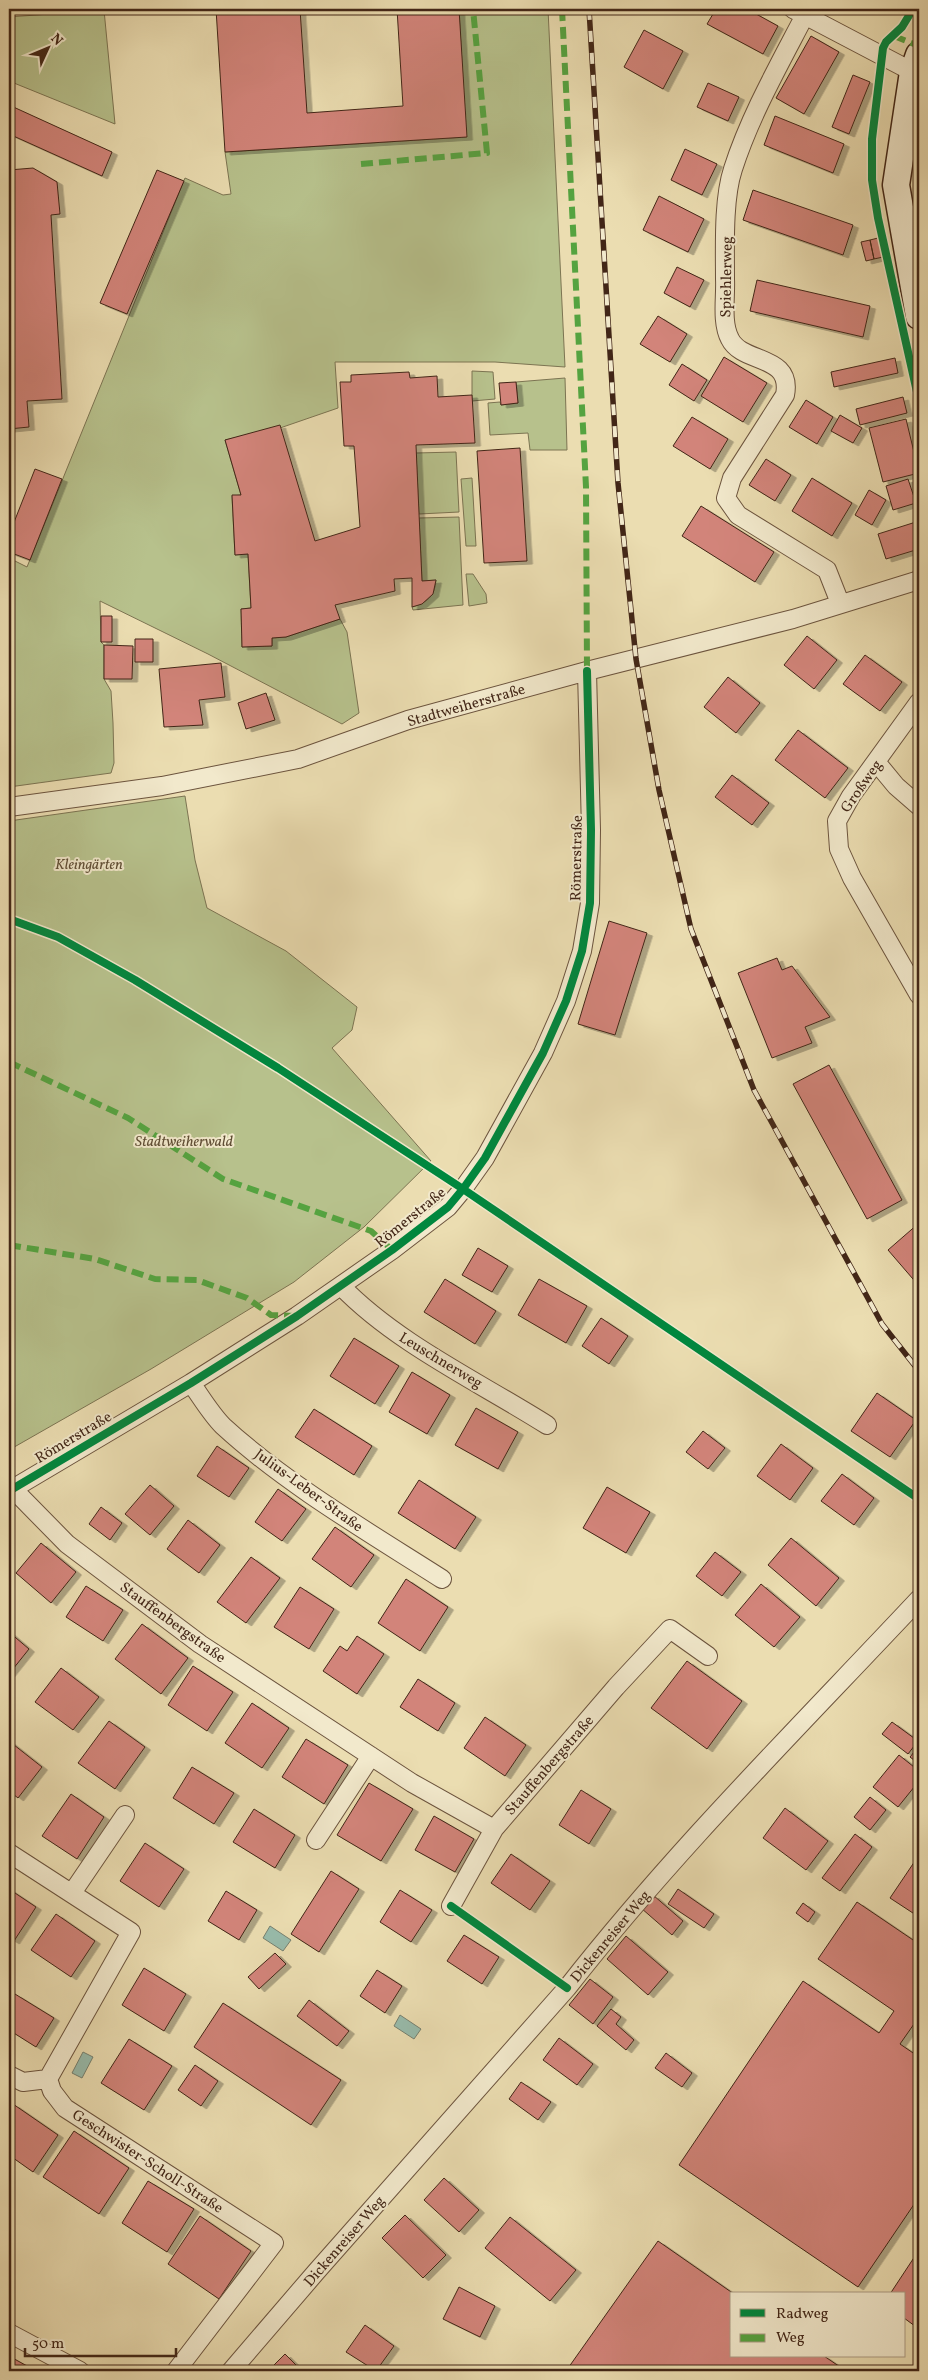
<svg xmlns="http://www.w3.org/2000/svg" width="928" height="2380" viewBox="0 0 928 2380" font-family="Vollkorn,serif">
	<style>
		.green { fill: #b7c18c; stroke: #7c7452 }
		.water { fill: #98bcac; stroke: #768070 }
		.building { fill: #d2847a; stroke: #422617; filter: url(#shadow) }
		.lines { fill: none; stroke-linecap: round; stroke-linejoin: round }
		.street-casing { stroke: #6c543e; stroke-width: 20 }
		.secondary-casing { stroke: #422617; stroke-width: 29 }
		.street { stroke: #f2e9cc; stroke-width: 18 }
		.secondary { stroke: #f2e9cc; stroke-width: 26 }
		.rail-casing { stroke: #422617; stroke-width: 5.5 }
		.rail { stroke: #f2e9cc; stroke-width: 4; stroke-dasharray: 11; stroke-linecap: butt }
		.quiet { stroke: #55a340; stroke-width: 6; stroke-dasharray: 12 6; stroke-linecap: butt }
		.cycleway-casing { stroke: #f2e9cc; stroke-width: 11 }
		.cycleway { stroke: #00873e; stroke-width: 8 }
		.labels { text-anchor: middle; stroke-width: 4; stroke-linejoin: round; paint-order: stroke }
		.street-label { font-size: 15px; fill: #422617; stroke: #f2e9cc }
		.park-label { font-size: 15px; font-style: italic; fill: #5f4d34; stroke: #f2e9cc }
	</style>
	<defs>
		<filter id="shadow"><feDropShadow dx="5.5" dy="3" stdDeviation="0" flood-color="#0004"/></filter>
	</defs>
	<rect width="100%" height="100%" fill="#ebddb1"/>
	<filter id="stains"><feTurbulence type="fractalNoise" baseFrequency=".004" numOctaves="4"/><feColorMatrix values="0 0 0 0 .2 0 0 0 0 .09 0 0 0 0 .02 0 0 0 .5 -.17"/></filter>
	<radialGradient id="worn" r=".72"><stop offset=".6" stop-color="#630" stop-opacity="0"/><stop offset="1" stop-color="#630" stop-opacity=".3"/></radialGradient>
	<path class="green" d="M459,9H548L565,367L495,362H335L338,408L280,428L225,440L241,495L232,496L235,555L248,554L251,608L241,609L242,647L272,646V638L286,637L340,619L347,632L359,713L342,724L208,654L100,601L101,642L104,645V679L111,691L113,723L114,763L111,773L9,787V558L27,567L185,178L223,195L231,194L225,152L466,137Z
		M104,10L115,124L9,81V17Z
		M472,371L493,372L495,399L472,401Z
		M565,378L567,450H530L528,433L490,435L488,403L500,402L501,405L518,403L516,382Z
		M456,452L459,512L419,514L416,453Z
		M472,478L476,546H466L461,479Z
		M459,517L463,605L413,610L412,607C427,603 435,596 436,580L422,581L419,518Z
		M466,574H473L486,594L487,603L469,606Z
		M185,796L195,860L207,908L286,951L357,1007L352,1030L332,1048L431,1161L364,1227L294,1282L151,1369L9,1450V821Z"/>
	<path class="water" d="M270,1926L291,1940L283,1951L263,1938Z
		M400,2015L421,2029L414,2039L394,2026Z
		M83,2052L93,2057L82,2078L72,2073Z"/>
	<path class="building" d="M216,9H300L307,113L403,106L397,9H459L467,137L225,152Z
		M716,9H747L778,26L763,54L707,24Z
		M644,30L683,51L663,89L624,67Z
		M811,36L839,52L804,114L776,98Z
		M853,75L870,82L849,134L832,127Z
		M708,83L739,97L728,121L697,107Z
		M9,105L112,152L102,176L9,134Z
		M775,116L844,144L833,173L764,145Z
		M685,149L717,164L702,195L671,180Z
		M33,168L57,182L60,214L51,215L62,399L27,401L29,427L9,429V170Z
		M157,170L184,181L127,314L100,303Z
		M753,190L853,225L843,255L743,220Z
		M659,196L704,219L688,252L643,230Z
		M878,238L883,257L874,259L870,240Z
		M870,240L874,259L866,261L861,242Z
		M677,267L704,280L690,307L664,293Z
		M757,280L870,306L863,337L750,311Z
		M658,316L687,334L670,362L640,344Z
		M724,357L767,383L743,422L701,396Z
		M895,358L898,373L834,387L831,372Z
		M682,364L707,380L694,401L669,385Z
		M409,372L410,378L437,376L438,397L472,395L475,443L416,445L422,581L436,580L433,594L422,604L412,607V578L394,579L395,591L335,605L340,619L286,637L272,638V646L242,647L241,609L251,608L248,554L235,555L232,495H241L225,440L280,425L315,541L360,527L354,446H344L340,382H351V375Z
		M516,382L518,403L501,405L499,383Z
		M903,397L907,413L860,425L856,409Z
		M806,400L833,417L817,444L789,427Z
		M840,415L862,428L853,443L831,431Z
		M692,417L728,439L710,469L673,446Z
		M906,419L919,473L883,482L869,428Z
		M520,448L527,561L484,563L477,451Z
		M766,459L791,475L775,501L749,485Z
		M35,469L62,479L30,560L9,552V535Z
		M812,478L852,503L832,536L792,511Z
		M908,479L916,503L893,510L886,486Z
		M869,490L886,500L872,525L855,515Z
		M701,506L774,552L755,582L682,536Z
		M919,521V549L886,559L878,534Z
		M101,616H112V642H101Z
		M807,636L837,660L814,689L784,665Z
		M135,639H153V662H135Z
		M104,645L133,646L132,679H104Z
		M865,655L902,682L880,711L843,684Z
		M221,663L225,697L199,700L203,725L164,727L159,669Z
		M728,677L760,703L736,733L704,707Z
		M266,693L275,720L246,729L238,703Z
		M798,730L848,768L825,798L775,760Z
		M732,775L769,803L752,825L715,797Z
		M609,921L647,933L615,1035L578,1024Z
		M777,958L782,970L792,966L830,1017L805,1027L812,1043L772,1058L738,973Z
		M829,1065L902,1200L867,1219L793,1084Z
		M919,1223V1286L888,1250Z
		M478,1248L508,1266L492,1292L462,1275Z
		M445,1279L496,1311L475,1344L424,1312Z
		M539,1279L587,1306L566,1343L518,1315Z
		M601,1318L628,1336L609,1364L582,1346Z
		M354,1338L399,1366L375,1404L330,1376Z
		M412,1372L450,1395L427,1434L389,1412Z
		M877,1393L916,1420L890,1457L851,1431Z
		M476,1408L518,1432L498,1469L455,1445Z
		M314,1409L372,1446L354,1475L295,1437Z
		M703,1431L725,1448L708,1469L686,1452Z
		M781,1444L813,1468L790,1500L757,1476Z
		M217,1446L249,1468L229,1497L197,1476Z
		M842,1474L874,1498L854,1525L821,1501Z
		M419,1480L476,1517L455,1549L398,1513Z
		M150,1485L174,1506L150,1535L125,1514Z
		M607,1487L650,1512L626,1553L583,1528Z
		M278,1489L306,1509L282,1541L255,1522Z
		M101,1507L122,1523L110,1540L89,1524Z
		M188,1520L220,1545L199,1573L167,1549Z
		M335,1527L374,1555L351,1587L312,1559Z
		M791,1538L839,1578L816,1606L768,1565Z
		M41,1543L76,1572L51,1603L16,1573Z
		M715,1552L741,1572L722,1596L696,1576Z
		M251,1557L280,1578L246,1623L217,1602Z
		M406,1579L448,1607L420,1651L378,1623Z
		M761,1584L800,1617L774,1647L735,1615Z
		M86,1586L123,1610L103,1641L66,1617Z
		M300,1587L334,1609L309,1649L274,1627Z
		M142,1624L188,1658L161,1694L115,1659Z
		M9,1632L29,1649L9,1674Z
		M357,1636L384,1654L357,1694L323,1671L340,1646L347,1651Z
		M687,1661L742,1701L707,1749L651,1708Z
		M193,1666L233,1692L207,1731L168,1705Z
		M61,1668L99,1697L73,1730L35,1702Z
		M418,1679L455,1703L438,1731L400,1707Z
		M252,1703L289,1728L262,1768L225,1743Z
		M485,1717L526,1745L505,1776L464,1748Z
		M109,1721L145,1747L115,1789L78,1763Z
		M892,1722L918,1741L908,1754L882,1734Z
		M306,1739L348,1765L324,1804L282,1777Z
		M9,1741L42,1767L18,1798L9,1791Z
		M919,1746V1764L910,1757Z
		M899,1755L919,1771V1781L898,1807L873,1787Z
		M192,1767L234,1793L214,1824L173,1798Z
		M369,1783L413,1809L381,1861L337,1835Z
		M581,1790L611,1809L589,1844L559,1825Z
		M71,1794L104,1817L77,1859L42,1836Z
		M870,1797L886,1810L870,1830L854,1817Z
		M785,1808L828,1841L806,1870L763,1838Z
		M254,1809L295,1835L275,1868L233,1842Z
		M434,1816L474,1839L455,1872L415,1850Z
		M855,1834L872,1847L840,1891L822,1878Z
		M145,1843L184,1869L159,1907L120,1881Z
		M511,1854L550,1881L530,1910L491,1883Z
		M919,1855V1917L890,1898Z
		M331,1871L359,1889L319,1952L291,1934Z
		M9,1889L36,1907L14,1941L9,1938Z
		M678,1889L714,1914L704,1928L668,1904Z
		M400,1890L432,1910L411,1942L380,1922Z
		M226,1891L257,1910L239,1940L208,1921Z
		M653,1895L683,1921L672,1935L641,1908Z
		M857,1902L919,1944V2028L914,2024L900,2044L919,2057V2138L917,2140L919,2141V2197L858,2287L679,2165L803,1981L879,2033L894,2011L818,1959Z
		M803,1903L815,1912L808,1922L796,1913Z
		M56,1914L95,1941L71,1977L31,1950Z
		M464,1935L499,1957L482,1984L447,1961Z
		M626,1936L668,1972L648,1995L607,1959Z
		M275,1953L286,1964L259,1989L248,1977Z
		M144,1968L186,1994L164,2031L122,2005Z
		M377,1970L402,1986L385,2013L360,1996Z
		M590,1979L613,1997L593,2024L569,2005Z
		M15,1994L54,2018L36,2047L9,2030V2004Z
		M309,2000L349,2031L337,2046L297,2016Z
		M223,2003L341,2080L311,2125L194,2047Z
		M611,2009L621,2017L616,2024L634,2040L626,2050L597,2026Z
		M559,2038L593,2064L577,2085L543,2060Z
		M129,2039L172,2066L144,2110L101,2083Z
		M666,2053L692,2073L682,2087L655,2068Z
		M195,2065L218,2081L201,2106L178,2090Z
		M521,2082L551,2102L538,2120L509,2099Z
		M13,2104L58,2135L33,2172L9,2155V2111Z
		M74,2131L129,2168L99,2214L43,2177Z
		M444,2178L479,2210L459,2232L424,2200Z
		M148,2181L194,2209L167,2252L122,2223Z
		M405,2215L446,2255L423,2278L382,2238Z
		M200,2216L251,2251L219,2299L168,2264Z
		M510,2217L576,2270L550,2301L485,2248Z
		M658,2241L734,2294H732V2356H824L846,2371H566Z
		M919,2250V2329L904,2318V2294H890Z
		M459,2287L495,2306L480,2337L443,2319Z
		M365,2325L394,2346L376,2371L346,2352Z
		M285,2354L302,2371H268Z
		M9,2356L36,2371H9Z"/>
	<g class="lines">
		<defs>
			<path id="street" d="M793,9L913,72
				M805,15C779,65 750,116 733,169C723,199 725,248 725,279C726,297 721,322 730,339C742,364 793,354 785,395L732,478L726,498L738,515L827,570L840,603
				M919,702L851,796L837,821L839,849L852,878L919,995
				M877,763L896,786L919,806
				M9,807L162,786L298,759L408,720L587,671L793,619L919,580
				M341,1286C396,1343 479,1382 547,1425
				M191,1383C201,1397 211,1414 223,1426C286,1484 370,1533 442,1579
				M13,1489L67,1544L200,1644L412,1783L494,1829L616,1687L670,1629L708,1656
				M9,1491L191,1383L297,1316L392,1250L448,1207L463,1189L485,1158L543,1053L566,1001L582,951L590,903L591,830L587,671
				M316,1840L371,1756
				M9,1853L131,1932L48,2079L52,2091L65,2108L274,2243L176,2371
				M72,1893L125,1815
				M451,1906L494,1829
				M9,2075L23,2082L48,2079
				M9,2333L80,2371
				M231,2371L316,2272L567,1988C675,1850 800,1726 919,1599"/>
			<path id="secondary" d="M919,55L913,72L896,185L919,316"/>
		</defs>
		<use href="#street" class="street-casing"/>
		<use href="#secondary" class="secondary-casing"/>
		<use href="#street" class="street"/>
		<use href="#secondary" class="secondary"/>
		<defs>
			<path id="rail" d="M589,9L618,483L636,659L659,790L691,929L754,1090L882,1324L919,1371"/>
		</defs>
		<use href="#rail" class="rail-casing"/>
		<use href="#rail" class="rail"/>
		<path class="quiet" d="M562,9L586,487L587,671
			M894,36L919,46
			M361,164L487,153L473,9
			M9,1062L128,1118L223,1179L371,1231L392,1250
			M9,1245L95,1259L155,1279L197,1280L247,1298L271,1315L295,1316"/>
		<defs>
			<path id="cycleway" d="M913,9L902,27L886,42L883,48L872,139V180L878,218L919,401
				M9,919L58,937L135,980L278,1068L463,1189L919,1499
				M9,1491L191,1383L297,1316L392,1250L448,1207L463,1189L485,1158L543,1053L566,1001L582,951L590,903L591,830L587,671
				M451,1906L567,1988"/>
		</defs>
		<use href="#cycleway" class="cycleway-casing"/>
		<use href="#cycleway" class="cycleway"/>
	</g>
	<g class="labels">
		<g class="street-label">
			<text transform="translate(726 277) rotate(-89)" y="5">Spiehlerweg</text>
			<text transform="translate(466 705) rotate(-16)" y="5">Stadtweiherstraße</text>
			<text transform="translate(861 786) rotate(-55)" y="5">Großweg</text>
			<text transform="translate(576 858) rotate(-89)" y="5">Römerstraße</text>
			<text transform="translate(410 1217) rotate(-39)" y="5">Römerstraße</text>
			<text transform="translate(441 1360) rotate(31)" y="5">Leuschnerweg</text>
			<text transform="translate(73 1437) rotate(-31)" y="5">Römerstraße</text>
			<text transform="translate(309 1490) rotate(36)" y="5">Julius-Leber-Straße</text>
			<text transform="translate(173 1622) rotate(36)" y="5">Stauffenbergstraße</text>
			<text transform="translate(549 1765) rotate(-49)" y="5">Stauffenbergstraße</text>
			<text transform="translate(610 1936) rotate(-50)" y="5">Dickenreiser Weg</text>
			<text transform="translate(148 2161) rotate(33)" y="5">Geschwister-Scholl-Straße</text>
			<text transform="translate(344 2241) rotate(-49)" y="5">Dickenreiser Weg</text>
		</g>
		<g class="park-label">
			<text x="89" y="869">Kleingärten</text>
			<text x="184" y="1146">Stadtweiherwald</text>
		</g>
	</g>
	<rect width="928" height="2380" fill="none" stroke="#ebddb1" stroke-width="30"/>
	<rect x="10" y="10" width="908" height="2360" fill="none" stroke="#422617" stroke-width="2.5"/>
	<rect x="15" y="15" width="898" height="2350" fill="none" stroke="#422617"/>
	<rect x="730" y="2292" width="175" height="65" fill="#f2e9cc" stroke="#ac9b84"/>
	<rect x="740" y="2309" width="25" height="8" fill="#00873e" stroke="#ac9b84"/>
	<text x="776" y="2318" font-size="15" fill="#422617">Radweg</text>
	<rect x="740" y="2334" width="25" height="8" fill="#55a340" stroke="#ac9b84"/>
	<text x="776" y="2342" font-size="15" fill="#422617">Weg</text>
	<g transform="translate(48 48) rotate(46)" stroke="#f2e9cc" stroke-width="4" paint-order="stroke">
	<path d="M0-4L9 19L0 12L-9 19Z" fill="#422617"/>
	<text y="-8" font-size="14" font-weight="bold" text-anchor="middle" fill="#422617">N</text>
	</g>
	<path d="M25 2348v8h151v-8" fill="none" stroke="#422617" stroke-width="2.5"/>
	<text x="32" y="2348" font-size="15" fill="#422617" stroke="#f2e9cc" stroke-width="4" paint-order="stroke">50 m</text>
	<rect width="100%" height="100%" filter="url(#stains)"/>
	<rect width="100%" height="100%" fill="url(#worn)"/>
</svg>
